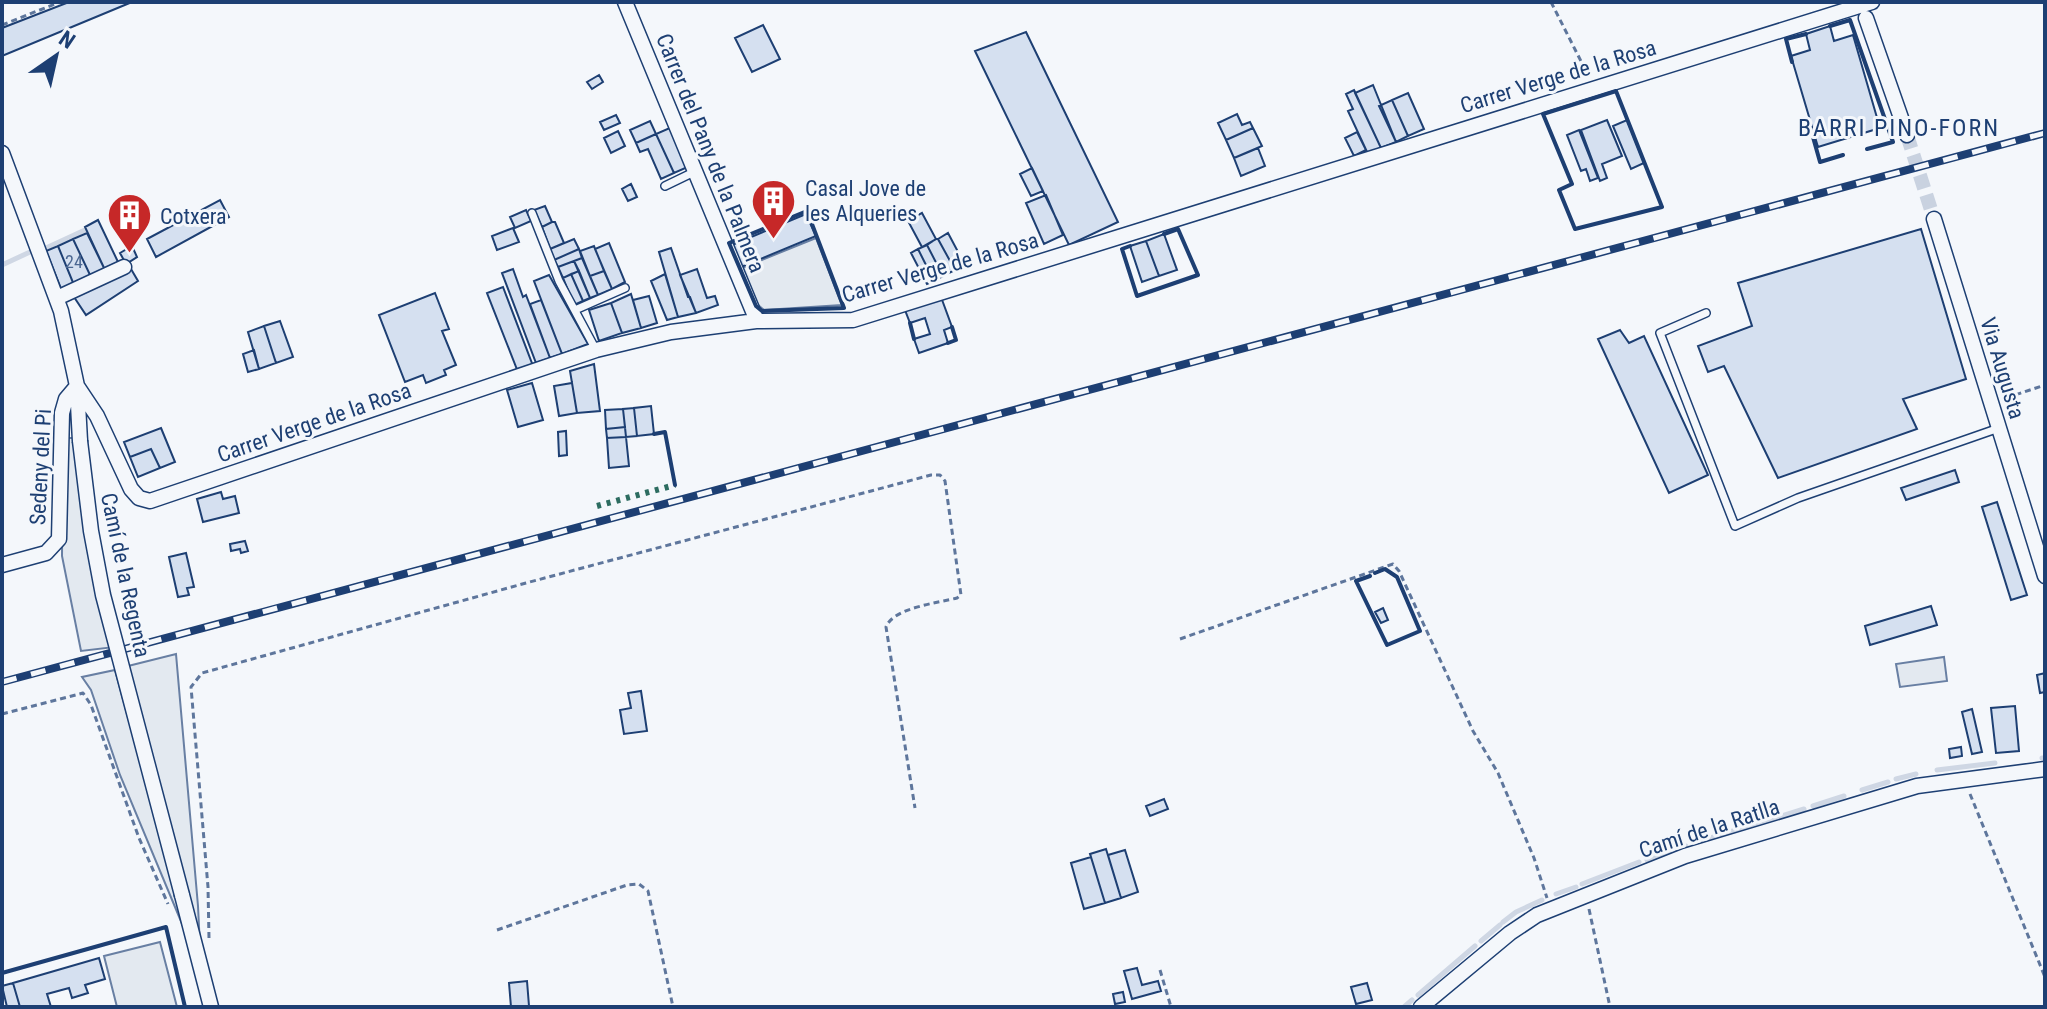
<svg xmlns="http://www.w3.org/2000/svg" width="2047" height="1009" viewBox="0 0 2047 1009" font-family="'Roboto Condensed',sans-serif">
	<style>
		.green { fill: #e3e9f0; stroke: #687fa3; stroke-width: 2 }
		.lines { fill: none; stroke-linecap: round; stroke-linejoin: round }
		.stream { stroke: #cfd7e4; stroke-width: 5 }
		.building { fill: #d5e0f0; stroke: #1d3f73; stroke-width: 2 }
		.street-tunnel { stroke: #c9d2e0; stroke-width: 14; stroke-dasharray: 14 7; stroke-linecap: butt }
		.lane-casing { stroke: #1d3f73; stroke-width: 10 }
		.street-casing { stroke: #1d3f73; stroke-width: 17 }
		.path { stroke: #5e769c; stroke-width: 3; stroke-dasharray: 6 4; stroke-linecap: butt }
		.lane { stroke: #f4f7fb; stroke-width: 7 }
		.street { stroke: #f4f7fb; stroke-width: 14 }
		.rail-casing { stroke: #1d3f73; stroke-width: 8 }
		.rail { stroke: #f4f7fb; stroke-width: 5; stroke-dasharray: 15; stroke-linecap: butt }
		.street-bridge-casing { stroke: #1d3f73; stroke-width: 17; stroke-linecap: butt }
		.street-bridge { stroke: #f4f7fb; stroke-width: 14 }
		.hedge { stroke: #2c6c60; stroke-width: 6; stroke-dasharray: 4 6; stroke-linecap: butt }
		.wall { stroke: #1d3f73; stroke-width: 4 }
		.labels { text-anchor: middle; stroke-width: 6; stroke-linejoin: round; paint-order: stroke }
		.number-label { font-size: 18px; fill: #4b6792 }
		.street-label { font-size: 22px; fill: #1d3f73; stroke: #f4f7fb }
		.poi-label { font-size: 22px; fill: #1d3f73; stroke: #f4f7fb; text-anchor: start }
		.neighbourhood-label { font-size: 24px; letter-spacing: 2px; fill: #1d3f73; stroke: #f4f7fb }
	</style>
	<rect width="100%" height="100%" fill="#f4f7fb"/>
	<path class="green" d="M816,238L842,305L764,310L757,304L742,268Z
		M69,438H77L115,647L81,651L62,556L63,441Z
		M176,654L198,906L200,947L128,666Z
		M1944,657L1947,681L1900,687L1896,664Z
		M115,670L190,943L120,775L91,690L82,677Z
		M160,942L177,1007H117L104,956Z"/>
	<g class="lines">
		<path class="stream" d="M46,248L85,230
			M2,265L30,252
			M2042,758H2045
			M1937,770L1995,763
			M1896,779L1916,774
			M1862,790L1888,782
			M1813,806L1844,796
			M1694,843L1804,809
			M1647,860L1686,846
			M1582,884L1639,862
			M1556,894L1576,887
			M1503,922L1516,912L1542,900
			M1481,941L1500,925
			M1418,995L1475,946
			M1404,1007L1412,1000"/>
	</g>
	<path class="building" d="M69,2H132L2,56V28Z
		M763,25L780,59L752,72L735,38Z
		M1830,26L1834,41L1853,35L1880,128L1818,147L1791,56L1810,50L1806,34Z
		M1026,32L1118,222L1069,245L975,51Z
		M599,75L603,82L592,89L587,82Z
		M1373,85L1396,142L1381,148L1355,93Z
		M1354,90L1381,148L1368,154L1348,111L1353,109L1346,94Z
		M1408,93L1424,129L1408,136L1392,100Z
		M1392,100L1408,136L1396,142L1379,106Z
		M1237,114L1242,125L1250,122L1253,128L1226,140L1218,123Z
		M616,115L620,123L604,130L600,122Z
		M1607,120L1622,156L1602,164L1607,178L1600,181L1581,130Z
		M1627,120L1644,163L1631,169L1613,126Z
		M650,121L656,134L636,143L630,130Z
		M672,127L690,166L674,173L656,134Z
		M1253,128L1262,146L1234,158L1226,140Z
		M1579,130L1598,178L1590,181L1586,169L1581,171L1567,135Z
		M618,131L625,146L611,153L604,138Z
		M1357,132L1366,150L1354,156L1345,138Z
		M656,134L674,173L661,179L648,149L640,152L636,143Z
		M1258,148L1265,166L1241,176L1234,158Z
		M1032,168L1043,191L1031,196L1020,174Z
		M631,184L637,197L628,201L622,189Z
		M1046,195L1063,235L1044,244L1026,203Z
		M220,200L229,217L156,257L147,239Z
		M545,206L552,222L542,227L534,210Z
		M526,210L531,221L515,228L510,217Z
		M922,213L936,239L922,247L908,221Z
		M806,214L816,236L741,267L732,245Z
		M98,220L119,264L105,270L85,227Z
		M552,222H555L564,243L550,249L542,227Z
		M513,228L519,242L497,250L492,236Z
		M1921,229L1966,379L1903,399L1917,429L1778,478L1724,366L1708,372L1698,346L1752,326L1738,283Z
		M87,233L105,270L91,277L73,239Z
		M948,233L965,265L955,270L938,239Z
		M1164,234L1177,270L1159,276L1146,241Z
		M73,239L91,277L74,285L58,246Z
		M574,239L579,249L554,260L550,249Z
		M936,239H938L955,270L943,276L927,245Z
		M1146,241L1159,276L1142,282L1130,246Z
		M609,243L625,282L612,289L595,249Z
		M927,245L943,276L934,281L918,249Z
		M58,246L74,285L62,291L46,251Z
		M132,246L137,257L126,264L120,253Z
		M594,246L604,271L590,276L580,251Z
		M671,248L688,297H690L696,313L678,317L659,252Z
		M579,249L582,258L558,267L554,260Z
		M918,249L934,281L927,284L911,253Z
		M582,258L598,295L590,298L574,261Z
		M574,261L579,271L563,278L558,267Z
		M131,269L138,281L86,315L74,297Z
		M513,269L523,297L526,295L550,358L536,363L502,273Z
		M697,269L707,298L715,296L718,305L696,313L680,275Z
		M579,271L590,298L583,301L571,274Z
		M604,271L612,289L598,295L590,276Z
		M571,274L583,301L574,305L563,278Z
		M665,274L678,317L667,320L651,281Z
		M549,275L588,344L562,354L534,281Z
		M503,287L533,366L518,372L487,293Z
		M435,293L449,329L442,331L456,365L444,370L446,375L426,383L423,375L405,382L379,315Z
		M631,294L641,328L622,333L611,303Z
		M649,296L657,323L641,328L633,300Z
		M941,297L952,327L944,330L948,343L919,353L914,339L930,334L925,318L910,323L905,310Z
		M541,300L562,354L550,358L530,304Z
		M611,303L622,333L599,341L589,310Z
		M280,321L293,357L276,363L264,326Z
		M264,326L276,363L259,369L248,332Z
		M1620,330L1629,343L1644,336L1708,475L1669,493L1598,339Z
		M254,350L259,369L248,372L243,354Z
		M594,364L600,411L577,413L570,371Z
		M532,383L543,420L518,427L507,390Z
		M572,383L577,413L559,416L554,386Z
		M651,406L654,434L637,436L634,408Z
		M634,408L637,436L626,437L623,409Z
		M623,409L625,427L606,429L605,410Z
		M625,427L626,437L607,438L606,429Z
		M161,428L175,462L160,468L151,449L130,457L124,442Z
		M566,431L567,455L559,456L558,432Z
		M626,437L629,466L609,468L607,438Z
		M151,449L160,468L138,477L130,457Z
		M1955,470L1959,482L1906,500L1901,488Z
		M221,492L223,499L235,496L239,513L203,522L197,499Z
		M1997,502L2027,595L2011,600L1982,507Z
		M245,541L248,551L241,553L240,549L231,551L230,544Z
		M186,553L194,587L187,588L189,595L178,597L169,557Z
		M1931,606L1937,625L1870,645L1865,626Z
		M1383,608L1388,620L1381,623L1375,612Z
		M2045,673V692L2040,693L2037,675Z
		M641,691L647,731L624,734L620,710L631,708L628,693Z
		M2015,706L2019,751L1996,753L1991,708Z
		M1972,709L1982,752L1972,754L1962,712Z
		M1961,747L1962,756L1950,758L1949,749Z
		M1164,799L1168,809L1150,816L1146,806Z
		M1106,849L1121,898L1105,903L1090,854Z
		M1125,850L1138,892L1121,898L1108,855Z
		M1091,857L1105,903L1084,909L1071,863Z
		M99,958L105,979L85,985L88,993L72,998L69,988L47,994L51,1007H20L13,983Z
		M1137,968L1142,985L1158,981L1161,991L1132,999L1124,971Z
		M527,981L529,1006L511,1007L509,983Z
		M13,983L20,1007H7L2,986Z
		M1367,983L1372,1000L1356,1004L1351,987Z
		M1123,992L1125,1002L1115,1004L1113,994Z"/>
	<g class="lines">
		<path class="street-tunnel" d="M1907,135L1934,219"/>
		<defs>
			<path id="lane" d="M665,186L694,172
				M532,213L559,281L596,350
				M575,310L625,288
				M1706,313L1660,333L1735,526L1798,498L1999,428"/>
			<path id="street" d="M625,2L757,321
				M1866,18L1907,135
				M2,153L61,311L77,386L80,441
				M1934,219L2045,576
				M57,298L124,267
				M2,565L46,553L59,539L62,413L66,399L77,386L97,416L131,489L139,498L150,501L596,350L671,332L756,321L853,320L1872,2
				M182,895L211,1007
				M1421,1007L1510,933L1537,915L1685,856L1917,786L2045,769"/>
		</defs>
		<use href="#lane" class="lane-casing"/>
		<use href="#street" class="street-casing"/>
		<path class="path" d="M1551,2L1589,77
			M2,25L60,2
			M2006,398L2045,385
			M1180,639L1393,564L1399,571L1473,731L1498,773L1534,858L1547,898
			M2,714L83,693L91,705L139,838L168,904
			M1970,794L2045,977
			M1589,909L1610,1007
			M497,930L627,885L639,884L648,891L673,1007
			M209,938L208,887L191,687L202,673L526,583L931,475H940L945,481L961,595L957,598C937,603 893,608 886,627L915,808
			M1160,970L1171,1007"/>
		<use href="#lane" class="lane"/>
		<use href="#street" class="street"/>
		<defs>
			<path id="rail" d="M2,682L2045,133"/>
		</defs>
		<use href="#rail" class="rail-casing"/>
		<use href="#rail" class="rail"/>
		<defs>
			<path id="street-bridge" d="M80,441L91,531L103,595L182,895"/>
		</defs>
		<use href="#street-bridge" class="street-bridge-casing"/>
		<use href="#street-bridge" class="street-bridge"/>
		<path class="hedge" d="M597,506L675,485"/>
		<path class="wall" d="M1830,26L1850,20L1893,142L1867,149
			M1792,62L1786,39L1806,34
			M1616,91L1662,207L1575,229L1559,190L1572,184L1543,114Z
			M1809,123L1820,162L1843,155
			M807,211L844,308L762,311L756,306L729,243Z
			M1130,246L1122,249L1137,296L1198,275L1178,229L1164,234
			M910,323L914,339
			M948,343L956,340L952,327
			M654,434L665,432L675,485
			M1370,576L1356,581L1387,645L1420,631L1397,577L1385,569L1375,573
			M2,973L166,927L185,1007"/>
	</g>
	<defs>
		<symbol id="building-pin" viewBox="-11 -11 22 30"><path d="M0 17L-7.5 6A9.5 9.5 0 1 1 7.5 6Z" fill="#c62828" stroke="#f4f7fb"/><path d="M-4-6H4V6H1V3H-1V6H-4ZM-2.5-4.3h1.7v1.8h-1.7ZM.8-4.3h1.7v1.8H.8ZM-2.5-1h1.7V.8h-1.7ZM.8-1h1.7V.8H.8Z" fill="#fff"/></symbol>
	</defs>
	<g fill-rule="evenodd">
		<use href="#building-pin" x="748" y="176" width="51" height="69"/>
		<use href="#building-pin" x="104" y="190" width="51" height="69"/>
	</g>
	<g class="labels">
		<g class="number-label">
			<text x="74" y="268">24</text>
		</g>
		<g class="street-label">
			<text transform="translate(1558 76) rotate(-17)" y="8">Carrer Verge de la Rosa</text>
			<text transform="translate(711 153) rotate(68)" y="8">Carrer del Pany de la Palmera</text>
			<text transform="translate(940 267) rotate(-16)" y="8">Carrer Verge de la Rosa</text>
			<text transform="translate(2003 368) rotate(73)" y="8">Via Augusta</text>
			<text transform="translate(314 422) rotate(-19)" y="8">Carrer Verge de la Rosa</text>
			<text transform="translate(40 467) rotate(-87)" y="8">Sedeny del Pi</text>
			<text transform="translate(126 575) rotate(78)" y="8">Camí de la Regenta</text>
			<text transform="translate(1709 828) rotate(-18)" y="8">Camí de la Ratlla</text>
		</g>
		<g class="poi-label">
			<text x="805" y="196">Casal Jove de<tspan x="805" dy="25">les Alqueries</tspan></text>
			<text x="160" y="224">Cotxera</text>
		</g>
		<g class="neighbourhood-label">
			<text x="1899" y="136">BARRI PINO-FORN</text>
		</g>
	</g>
	<rect width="2047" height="1009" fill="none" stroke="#1d3f73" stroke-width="8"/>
	<g transform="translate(56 56) rotate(34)" stroke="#f4f7fb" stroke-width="6" paint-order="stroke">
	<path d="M0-6L14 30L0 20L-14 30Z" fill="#1d3f73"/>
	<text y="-12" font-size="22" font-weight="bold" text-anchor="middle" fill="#1d3f73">N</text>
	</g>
</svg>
